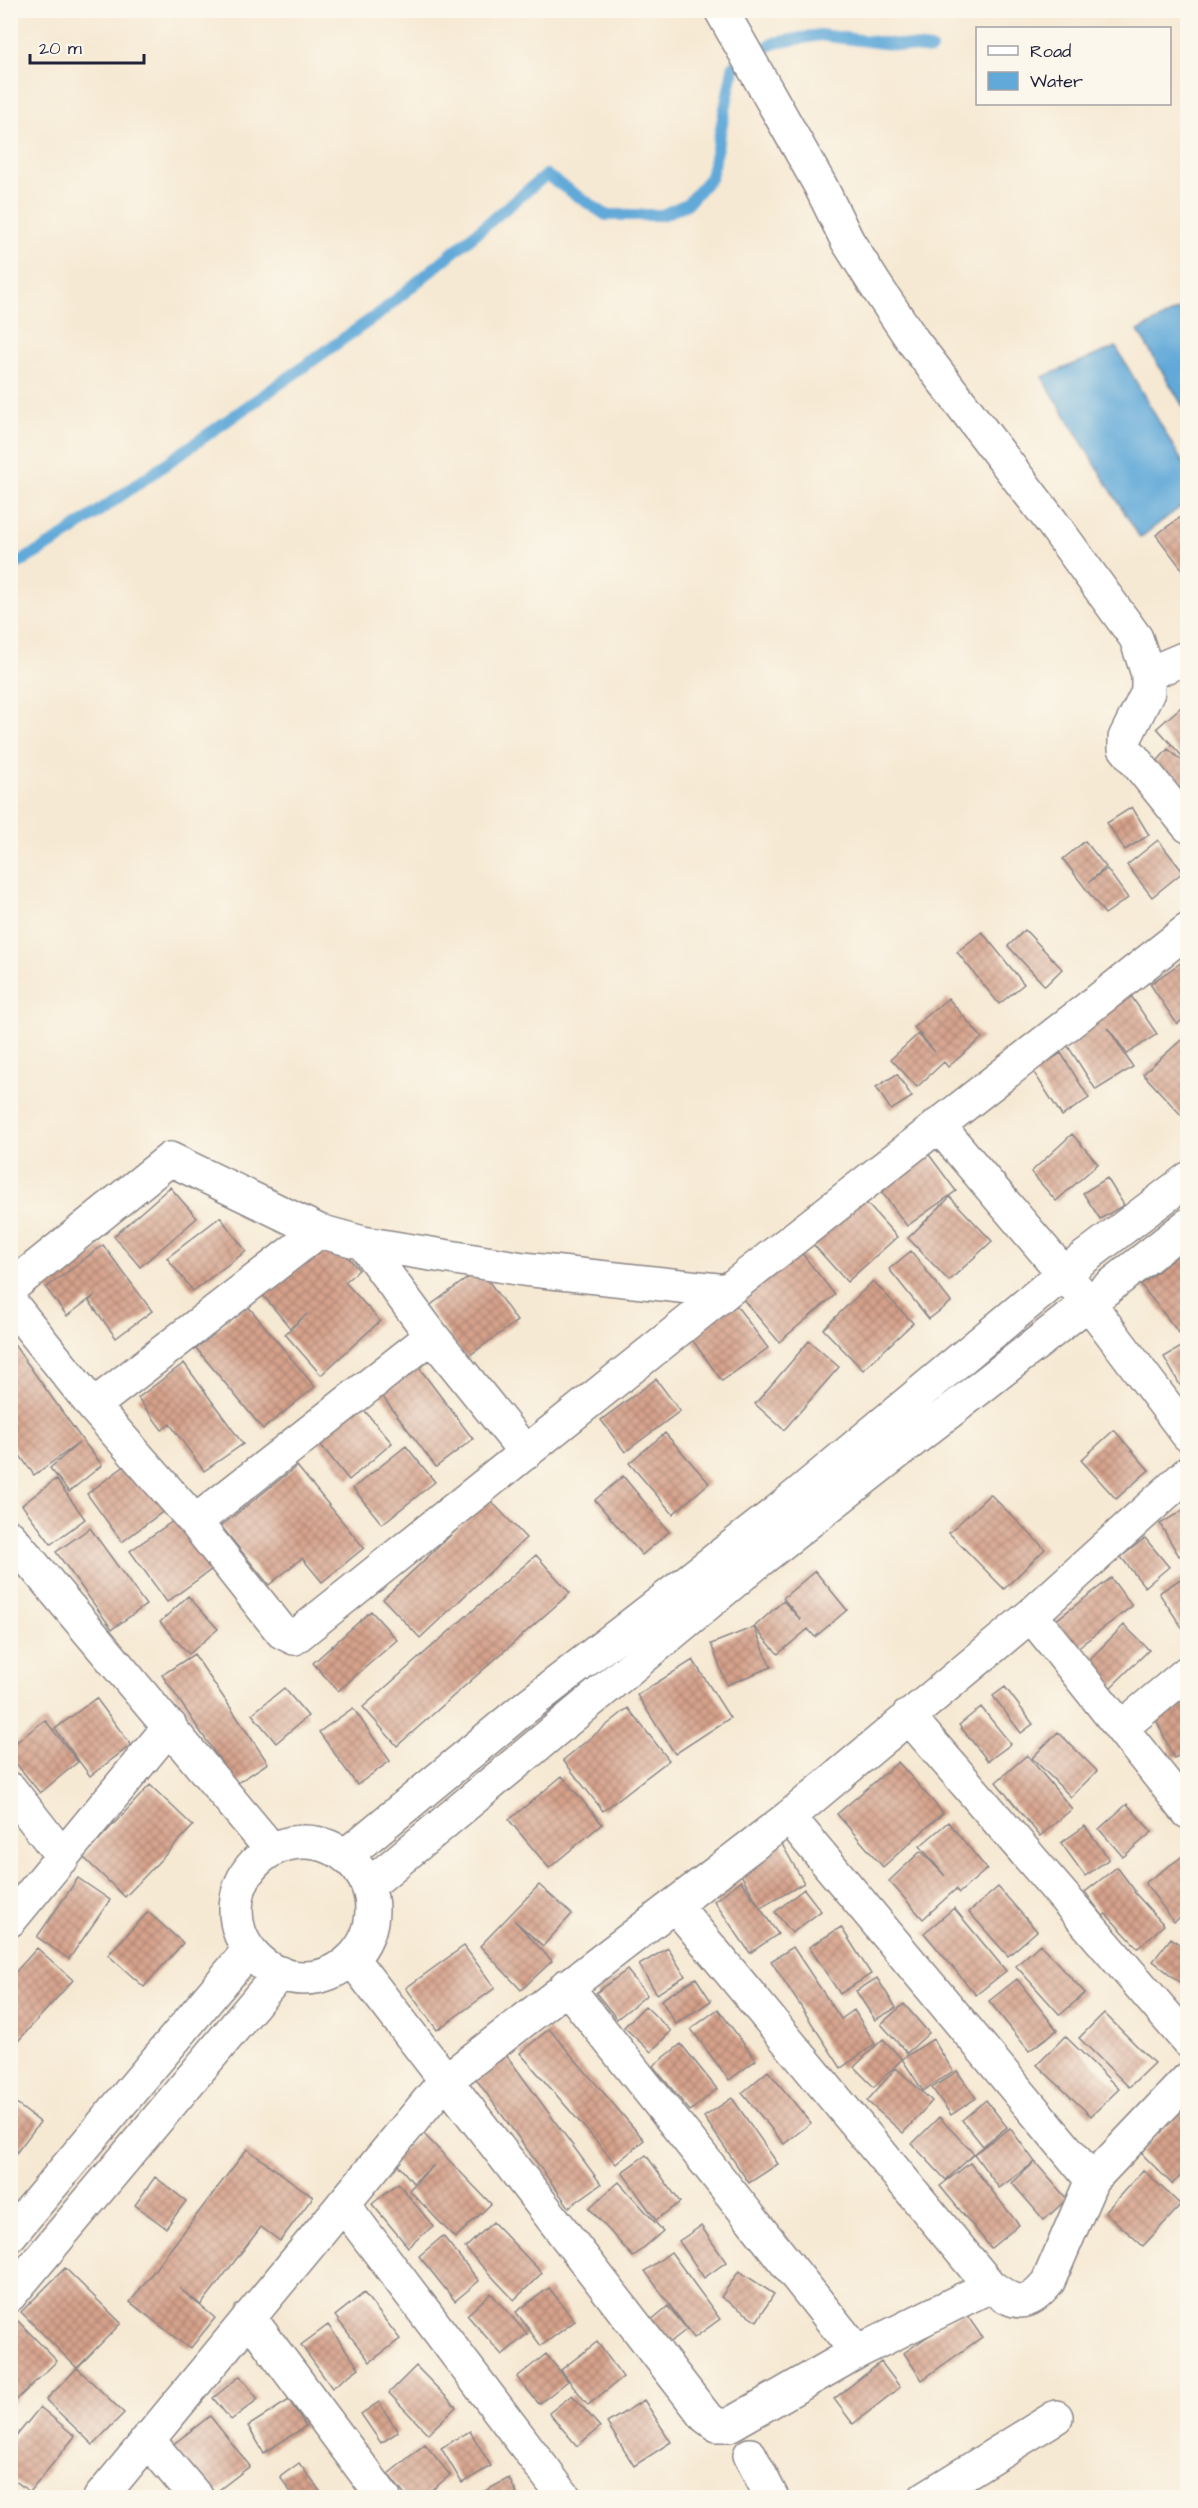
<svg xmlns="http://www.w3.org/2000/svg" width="1198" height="2508" viewBox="0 0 1198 2508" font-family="'Architects Daughter',sans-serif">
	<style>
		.water { fill: #61a9d8; stroke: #42668a; stroke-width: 1.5 }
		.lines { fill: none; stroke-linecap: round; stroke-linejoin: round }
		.stream { stroke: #61a9d8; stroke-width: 12 }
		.building { fill: url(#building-cross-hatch) }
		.minor-casing { stroke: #8c8687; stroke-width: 36 }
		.minor { stroke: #fff; stroke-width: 33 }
	</style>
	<defs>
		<pattern id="building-cross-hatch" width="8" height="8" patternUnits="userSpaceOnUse" patternTransform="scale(1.5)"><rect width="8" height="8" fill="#d6a28b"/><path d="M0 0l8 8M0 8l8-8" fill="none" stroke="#ad8473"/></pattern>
	</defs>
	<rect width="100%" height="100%" fill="#fbf7ec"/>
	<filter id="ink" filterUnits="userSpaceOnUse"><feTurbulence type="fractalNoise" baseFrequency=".0167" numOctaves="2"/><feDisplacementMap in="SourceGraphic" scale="12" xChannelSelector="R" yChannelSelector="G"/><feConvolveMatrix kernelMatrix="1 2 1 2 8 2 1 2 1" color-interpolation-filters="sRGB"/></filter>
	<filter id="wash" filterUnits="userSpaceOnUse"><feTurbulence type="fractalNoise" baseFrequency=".008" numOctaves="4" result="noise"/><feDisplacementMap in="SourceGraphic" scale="24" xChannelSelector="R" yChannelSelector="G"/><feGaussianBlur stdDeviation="1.35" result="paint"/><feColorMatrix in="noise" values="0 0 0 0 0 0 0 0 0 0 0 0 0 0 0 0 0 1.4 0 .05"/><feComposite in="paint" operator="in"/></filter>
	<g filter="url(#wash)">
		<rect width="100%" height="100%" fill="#f6e9d3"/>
		<path class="water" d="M1187,305V413L1138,331Z
			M1116,347L1187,470V502L1140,538L1042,377Z"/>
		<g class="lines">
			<path class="stream" d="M10,568L58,540L380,313L546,175L606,215H662L687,204L711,177L734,65L774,43L820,35L931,49"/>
		</g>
		<g id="blocks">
			<path class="building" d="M1188,512V577L1156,535Z
				M1181,707L1188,714V763L1157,728Z
				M1168,749L1188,766V796L1154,765Z
				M1132,807L1149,835L1125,850L1107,823Z
				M1158,840L1183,872L1152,897L1127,865Z
				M1085,841L1106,867L1089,882L1107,869L1128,898L1105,914L1063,859Z
				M1025,930L1062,969L1045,986L1008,946Z
				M982,932L1024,984L999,1004L957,952Z
				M1188,958V1016L1177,1024L1150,984Z
				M1129,993L1157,1034L1127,1054L1108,1028L1133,1067L1096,1090L1062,1037Z
				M948,998L982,1038L948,1067L944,1062L917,1087L891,1059L918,1034L935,1052L914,1027Z
				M1188,1034V1113L1183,1117L1143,1074Z
				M1061,1053L1089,1098L1062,1116L1033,1071Z
				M897,1074L912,1097L891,1110L876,1087Z
				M1072,1134L1098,1164L1056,1201L1031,1172Z
				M927,1152L956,1191L907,1226L878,1187Z
				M1107,1178L1124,1205L1100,1219L1083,1193Z
				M170,1187L197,1218L140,1267L114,1236Z
				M950,1197L992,1241L949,1281L908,1238Z
				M862,1198L897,1237L847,1282L812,1243Z
				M220,1217L246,1251L193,1291L167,1258Z
				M332,1238L359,1270L345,1282L380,1321L321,1375L285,1334L307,1314L290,1328L263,1295Z
				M103,1245L152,1311L116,1338L89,1301L95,1295L67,1316L46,1288Z
				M1187,1248L1188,1326L1179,1333L1141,1285Z
				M800,1251L835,1295L779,1342L742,1298Z
				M911,1251L951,1302L929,1319L889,1269Z
				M480,1269L517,1321L466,1358L428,1307Z
				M873,1281L913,1323L863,1370L823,1329Z
				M730,1297L768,1348L722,1381L685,1330Z
				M247,1305L315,1387L263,1429L196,1348Z
				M10,1339L83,1441L102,1465L69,1492L50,1468L79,1443L34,1475L10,1442Z
				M809,1341L839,1367L784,1430L755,1404Z
				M1188,1343V1381L1180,1385L1164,1357Z
				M414,1361L473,1439L436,1467L377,1389Z
				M184,1363L243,1444L204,1471L170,1424L162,1430L138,1398Z
				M656,1379L680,1411L625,1452L601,1420Z
				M358,1403L392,1443L349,1480L316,1439Z
				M1114,1430L1149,1470L1116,1499L1081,1460Z
				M665,1433L709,1483L673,1514L629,1463Z
				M406,1446L435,1482L382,1524L353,1488Z
				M134,1459L169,1507L122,1542L87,1494Z
				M297,1466L364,1548L322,1582L302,1558L269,1585L221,1526Z
				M623,1476L669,1532L642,1555L595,1500Z
				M56,1479L85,1519L51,1544L22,1505Z
				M990,1494L1045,1549L1004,1589L949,1533Z
				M489,1499L526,1538L420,1638L383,1599Z
				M1188,1507V1551L1179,1556L1160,1524Z
				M176,1519L212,1569L167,1602L130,1551Z
				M90,1528L146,1605L112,1629L56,1552Z
				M1145,1538L1169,1567L1145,1587L1121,1557Z
				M536,1555L570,1593L397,1746L363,1707Z
				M815,1571L847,1610L815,1637L808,1629L778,1654L754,1627L783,1601L801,1620L783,1598Z
				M1188,1574V1625L1183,1629L1159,1593Z
				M1111,1578L1132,1606L1076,1649L1055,1621Z
				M188,1596L218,1629L189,1654L160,1622Z
				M371,1611L397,1640L338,1691L313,1663Z
				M1124,1625L1149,1650L1108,1690L1084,1665Z
				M754,1627L771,1667L727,1685L711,1644Z
				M194,1654L268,1763L236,1784L162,1675Z
				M693,1660L730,1718L675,1754L637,1695Z
				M1005,1687L1033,1724L1021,1733L993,1696Z
				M284,1688L308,1716L276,1743L252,1714Z
				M96,1698L131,1745L90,1776L55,1729Z
				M1188,1698V1752L1174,1758L1153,1713Z
				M981,1707L1011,1744L988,1761L959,1725Z
				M353,1708L390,1761L357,1785L319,1732Z
				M628,1708L669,1760L603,1811L563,1760Z
				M45,1720L78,1762L40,1793L10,1756V1747Z
				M1058,1732L1097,1771L1071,1797L1032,1758Z
				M1027,1755L1072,1809L1040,1836L996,1782Z
				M898,1762L943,1813L883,1867L837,1814Z
				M562,1776L602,1824L549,1868L509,1820Z
				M150,1785L193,1826L125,1897L83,1857Z
				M1127,1804L1152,1832L1123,1857L1099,1829Z
				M948,1822L987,1869L959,1893L956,1889L923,1919L889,1881L921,1851L945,1876L920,1846Z
				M1085,1826L1109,1859L1085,1876L1061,1843Z
				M779,1839L804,1883L760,1908L778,1934L750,1953L714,1901L741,1881L759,1906L735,1864Z
				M1186,1854L1188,1912L1174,1922L1145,1883Z
				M1117,1867L1135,1891L1134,1892L1164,1925L1138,1948L1106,1914L1103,1916L1085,1892Z
				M78,1878L110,1900L69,1959L37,1937Z
				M539,1885L572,1914L543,1946L514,1920L552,1961L521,1990L480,1946Z
				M998,1887L1037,1931L1008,1956L969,1912Z
				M804,1889L821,1911L792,1933L775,1912Z
				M954,1908L1006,1971L976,1995L924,1933Z
				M148,1912L183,1943L144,1987L108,1955Z
				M841,1927L871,1974L840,1994L809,1947Z
				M1171,1938L1188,1951L1186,1987L1153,1961Z
				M1040,1944L1085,1993L1060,2015L1016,1966Z
				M464,1946L495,1988L437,2030L406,1988Z
				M793,1947L841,2019L854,2010L875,2044L841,2068L771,1961Z
				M37,1948L73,1980L10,2050V1978Z
				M668,1948L685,1976L657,1994L639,1965Z
				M627,1970L647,1995L617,2019L596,1993Z
				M696,1978L711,2001L676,2024L661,2000Z
				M877,1978L896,2008L875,2020L856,1991Z
				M1017,1979L1057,2030L1029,2051L989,2001Z
				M904,2004L929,2033L907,2053L881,2024Z
				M645,2006L671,2031L651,2052L624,2027Z
				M718,2009L756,2060L729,2080L691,2029Z
				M1104,2013L1154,2063L1129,2087L1079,2038Z
				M549,2029L644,2140L616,2164L520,2053Z
				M1065,2036L1119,2089L1091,2116L1037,2065Z
				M883,2039L902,2059L874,2087L854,2067Z
				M933,2039L953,2071L923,2091L902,2059Z
				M681,2044L717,2089L690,2111L653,2066Z
				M504,2052L601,2184L569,2207L473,2075Z
				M896,2068L932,2101L903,2133L867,2101Z
				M768,2071L811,2123L784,2144L742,2093Z
				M957,2071L976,2098L951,2115L932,2088Z
				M732,2098L778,2164L749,2183L704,2117Z
				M10,2099L40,2122L10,2161Z
				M986,2100L1007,2127L983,2146L962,2120Z
				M1182,2110L1188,2115V2169L1172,2184L1141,2153Z
				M939,2117L974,2154L946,2180L912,2144Z
				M1010,2128L1035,2162L999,2188L974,2154Z
				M423,2133L491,2204L455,2238L409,2190L434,2165L413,2183L393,2159Z
				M247,2149L313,2197L280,2241L261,2227L201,2305L179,2288L215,2318L190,2349L130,2302Z
				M646,2155L680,2202L656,2220L622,2172Z
				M1035,2162L1067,2199L1044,2220L1012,2183Z
				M970,2163L1019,2225L991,2248L940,2186Z
				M1143,2170L1181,2205L1143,2246L1105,2212Z
				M155,2177L186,2201L166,2228L135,2205Z
				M619,2182L663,2231L633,2257L589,2208Z
				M398,2183L433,2226L408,2247L372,2204Z
				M493,2222L542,2273L514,2300L465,2248Z
				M701,2226L726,2262L704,2278L679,2241Z
				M443,2236L479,2281L455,2301L419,2256Z
				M671,2252L720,2319L694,2338L645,2271Z
				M65,2268L121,2323L77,2368L21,2312Z
				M739,2271L774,2294L757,2321L721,2297Z
				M549,2288L575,2321L541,2346L516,2312Z
				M364,2293L400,2339L370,2362L335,2316Z
				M491,2293L527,2334L502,2355L467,2315Z
				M668,2306L687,2329L668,2344L649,2322Z
				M964,2311L982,2337L922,2380L904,2353Z
				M18,2321L57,2361L12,2404L10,2403V2328Z
				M328,2325L359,2368L332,2388L301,2345Z
				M597,2342L623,2377L588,2405L561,2370Z
				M546,2354L568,2381L539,2404L517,2377Z
				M881,2362L900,2387L853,2424L834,2399Z
				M416,2366L456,2407L428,2434L389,2393Z
				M77,2368L124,2413L93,2445L46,2400Z
				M240,2376L258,2399L231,2420L213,2398Z
				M572,2395L600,2427L577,2446L549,2413Z
				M289,2400L306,2426L264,2453L248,2426Z
				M644,2400L671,2442L634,2466L607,2423Z
				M379,2402L398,2432L381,2443L361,2414Z
				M40,2407L75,2436L30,2492L10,2477V2444Z
				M210,2416L250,2466L211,2496L171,2446Z
				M470,2431L491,2466L462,2483L441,2448Z
				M425,2444L450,2475L423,2498H407L388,2474Z
				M299,2463L325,2498H295L280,2477Z
				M509,2478L519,2498H473Z"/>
		</g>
	</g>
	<g filter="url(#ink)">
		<use href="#blocks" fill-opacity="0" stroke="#8c8687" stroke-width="1.5"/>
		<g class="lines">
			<defs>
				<path id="minor" d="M721,10L820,185L847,240L876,286L913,341L1051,521L1136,638L1148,674V692L1125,738V748L1188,826
					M1148,674L1188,657
					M938,1125L1088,1302L1188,1435
					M363,1243L432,1336L526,1453
					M10,1288L170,1159L319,1231L363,1243L523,1269L727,1291
					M10,1302L93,1406L195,1522L282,1632L294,1638L727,1291L1188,930
					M93,1406L319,1231
					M195,1522L432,1336
					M10,1537L271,1849
					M1031,1615L1188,1812
					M908,1716L1188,2041
					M1121,1728L1188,1672
					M10,1789L63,1857
					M789,1817L1092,2180L1188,2079
					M236 1910a68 68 0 1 1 136 0a68 68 0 1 1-136 0Z
					M345,1856L522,1710L778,1511L1064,1273L1188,1179
					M368,1886L760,1560L1188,1225
					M675,1905L990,2286C1015,2304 1026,2309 1048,2282L1092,2180
					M10,1920L170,1726
					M352,1959L706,2417L717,2425H729L857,2352L990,2286
					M566,1986L857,2352
					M343,2204L565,2498
					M10,2235L249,1950
					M10,2295L280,1973
					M249,2317L384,2498
					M147,2439L197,2498
					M750,2455L772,2498
					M100,2498L445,2081L789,1817L1031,1615L1188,1473
					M925,2498L1056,2417"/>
			</defs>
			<use href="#minor" class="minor-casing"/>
			<use href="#minor" class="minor"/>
		</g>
	</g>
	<rect width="1198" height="2508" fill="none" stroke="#fbf7ec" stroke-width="36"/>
	<rect x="976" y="27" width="195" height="78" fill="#fbf7ec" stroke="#a4a2a5" stroke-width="1.5"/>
	<rect x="988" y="46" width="30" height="9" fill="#ffffff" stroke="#a4a2a5" stroke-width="1.5"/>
	<text x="1030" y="57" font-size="18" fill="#22223b">Road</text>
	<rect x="988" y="72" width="30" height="18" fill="#61a9d8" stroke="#a4a2a5" stroke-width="1.5"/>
	<text x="1030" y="87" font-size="18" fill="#22223b">Water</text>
	<path d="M30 54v9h114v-9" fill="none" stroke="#22223b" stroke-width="3"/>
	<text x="39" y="54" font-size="18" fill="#22223b" stroke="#fbf7ec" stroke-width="4.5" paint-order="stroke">20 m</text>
</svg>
